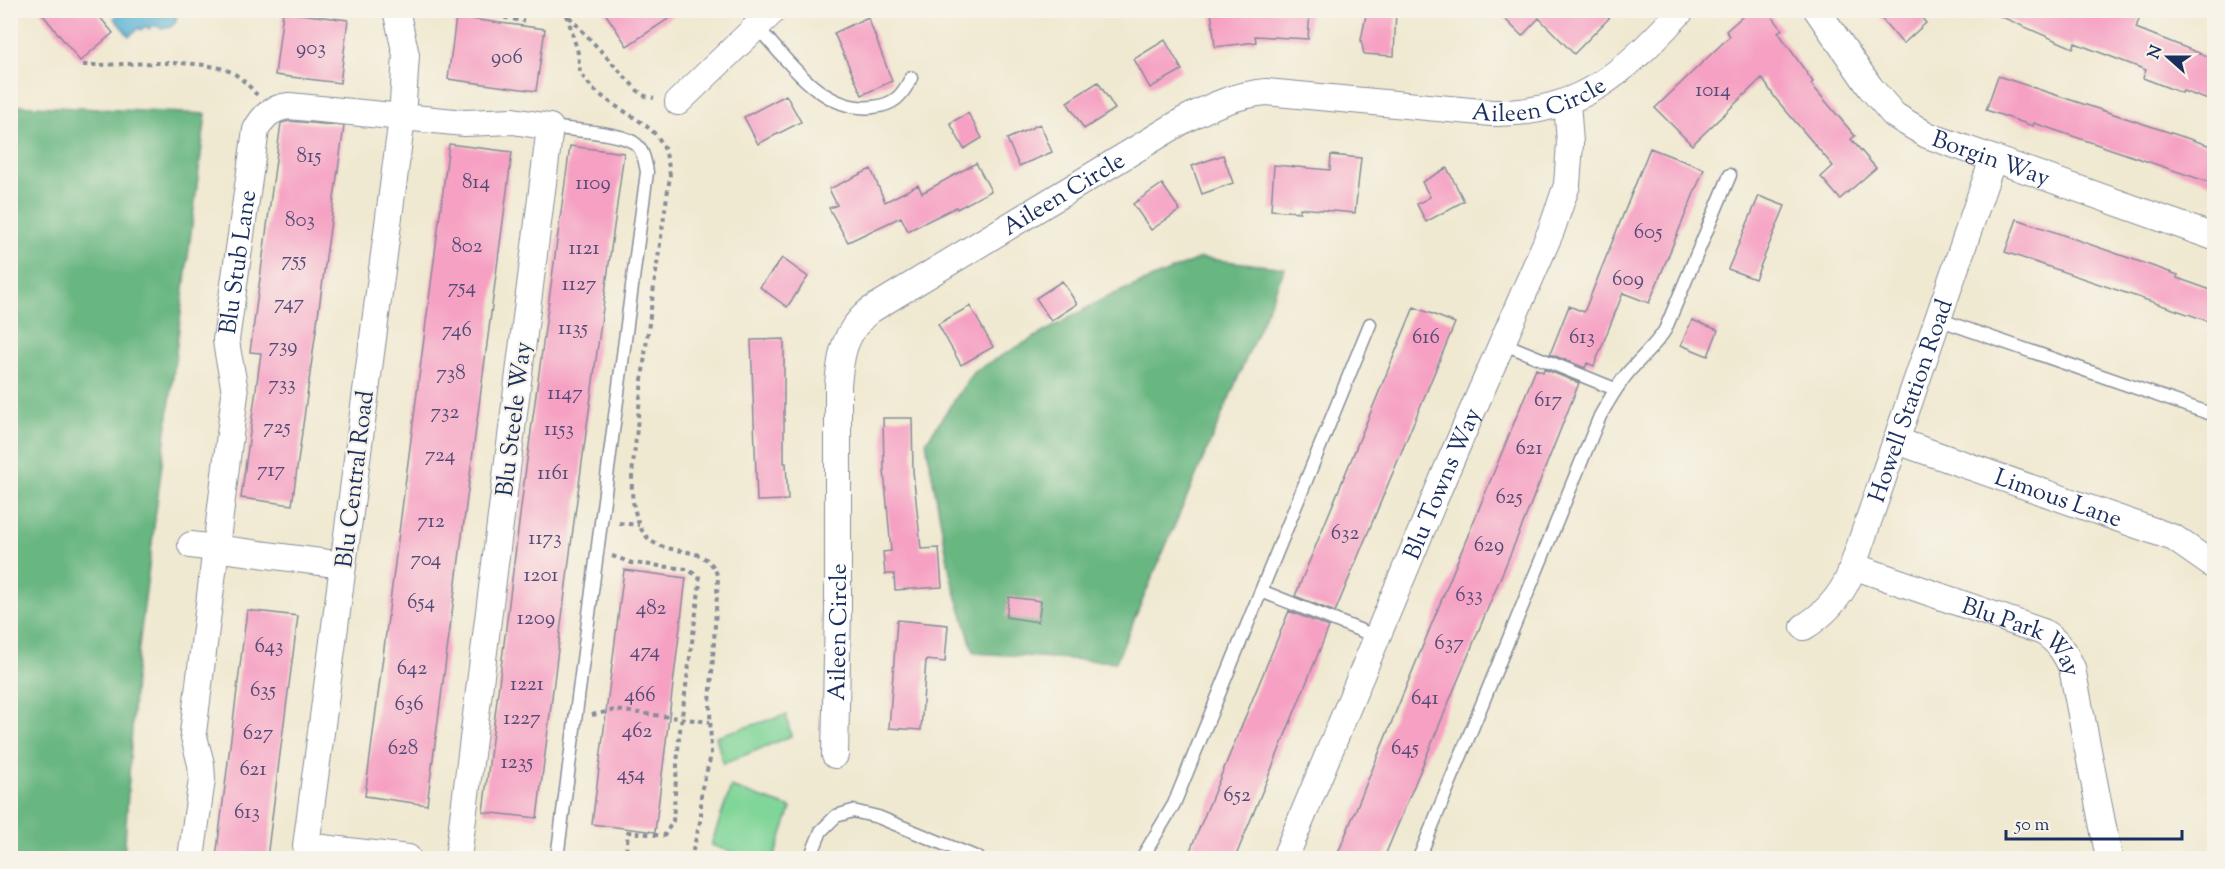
<svg xmlns="http://www.w3.org/2000/svg" width="2225" height="869" viewBox="0 0 2225 869" font-family="'Sorts Mill Goudy',serif">
	<style>
		.green { fill: #80d598; stroke: #4e827b; stroke-width: 1.5 }
		.forest { fill: #68b680; stroke: #42726f; stroke-width: 1.5 }
		.water { fill: #54b1d3; stroke: #387098; stroke-width: 1.5 }
		.building { fill: #f6a0c3 }
		.lines { fill: none; stroke-linecap: round; stroke-linejoin: round }
		.lane-casing { stroke: #868c98; stroke-width: 15 }
		.street-casing { stroke: #868c98; stroke-width: 28 }
		.path { stroke: #868c98; stroke-width: 4; stroke-dasharray: 4.5 4.5; stroke-linecap: butt }
		.lane { stroke: #fff; stroke-width: 12 }
		.street { stroke: #fff; stroke-width: 26 }
		.labels { text-anchor: middle; stroke-width: 4.5; stroke-linejoin: round; paint-order: stroke }
		.number-label { font-size: 21px; fill: #524b77 }
		.street-label { font-size: 24px; fill: #1b2f5e; stroke: #f7f3e8 }
	</style>
	<rect width="100%" height="100%" fill="#f7f3e8"/>
	<filter id="ink" filterUnits="userSpaceOnUse"><feTurbulence type="fractalNoise" baseFrequency=".0167" numOctaves="2"/><feDisplacementMap in="SourceGraphic" scale="12" xChannelSelector="R" yChannelSelector="G"/><feConvolveMatrix kernelMatrix="1 2 1 2 8 2 1 2 1" color-interpolation-filters="sRGB"/></filter>
	<filter id="wash" filterUnits="userSpaceOnUse"><feTurbulence type="fractalNoise" baseFrequency=".008" numOctaves="4" result="noise"/><feDisplacementMap in="SourceGraphic" scale="24" xChannelSelector="R" yChannelSelector="G"/><feGaussianBlur stdDeviation="1.35" result="paint"/><feColorMatrix in="noise" values="0 0 0 0 0 0 0 0 0 0 0 0 0 0 0 0 0 1.4 0 .05"/><feComposite in="paint" operator="in"/></filter>
	<g filter="url(#wash)">
		<rect width="100%" height="100%" fill="#f0e9d1"/>
		<path class="green" d="M786,715L791,736L723,764L716,736Z
			M731,787L791,808L774,858H750L711,845Z"/>
		<path class="forest" d="M11,105L206,114L135,678L124,858H11Z
			M1200,258L1285,268L1116,662L974,653L951,578L926,442L974,371L1105,298Z"/>
		<path class="water" d="M122,11H176C180,26 166,33 154,25L149,29L146,26L141,30L139,28L129,36L114,18Z"/>
		<g id="blocks">
			<path class="building" d="M39,10H94L113,33L80,61Z
				M603,10H682L627,46Z
				M1211,10H1310L1308,39L1255,36L1256,42L1215,47Z
				M1367,10H1396L1394,56L1364,54L1361,40Z
				M1496,10H1617L1574,54L1539,18L1522,36Z
				M1750,10H1767L1782,29L1778,32L1813,82L1811,84L1855,136L1851,139L1876,168L1840,199L1821,177L1833,166L1776,99L1762,78L1692,145L1655,108L1730,36L1726,31Z
				M1874,10H1915L1926,23L1903,44Z
				M1986,10H2127L2140,16L2136,28L2214,59V102L2183,91L2182,93L2143,78L2146,70L2075,43L2073,48Z
				M283,12L348,20L340,83L275,75Z
				M456,17L545,29L536,91L448,79Z
				M868,17L892,81L862,95L834,33Z
				M1165,40L1182,70L1150,88L1134,59Z
				M1998,76L2214,147V184L2034,123L2033,126L1986,110Z
				M1098,82L1115,109L1084,129L1067,102Z
				M786,95L801,122L758,144L744,117Z
				M968,113L982,138L964,149L950,123Z
				M290,121L344,126L292,505L241,498L261,353L250,352L281,123Z
				M1040,124L1052,152L1019,166L1007,139Z
				M449,144L512,152L427,805L365,796Z
				M570,146L624,153L573,529L537,818L483,812L525,475Z
				M1650,148L1704,169L1649,303L1623,293L1594,366L1587,363L1585,368L1550,354L1569,306L1584,312Z
				M1223,155L1233,183L1202,194L1192,166Z
				M1331,155L1361,158L1355,213L1300,208V212L1271,210L1274,165L1330,170Z
				M976,163L991,191L957,209L956,207L908,231L901,217L848,242L829,208L837,205L829,189L871,169L885,202L918,185L922,193Z
				M1447,168L1464,201L1426,222L1417,204L1430,197L1422,182Z
				M1162,184L1180,210L1151,230L1133,204Z
				M1759,196L1785,206L1755,279L1728,269Z
				M2017,219L2178,275L2177,278L2214,291V323L2005,252Z
				M782,258L808,277L787,307L760,287Z
				M1062,281L1077,304L1051,321L1036,298Z
				M970,306L993,347L961,365L938,324Z
				M1414,307L1455,323L1335,612L1295,596Z
				M1692,320L1718,330L1708,356L1681,345Z
				M784,339V463H786L788,500L757,501L751,340Z
				M1536,369L1543,372L1544,369L1579,383L1522,526L1384,858H1336Z
				M883,418H912L913,471L921,549L939,548L942,587L895,590L894,574H885L883,552L891,551L884,470Z
				M624,570L686,578L655,832L592,824Z
				M1009,597L1041,601L1038,622L1006,617Z
				M247,610L298,616L281,746L267,858H216Z
				M1289,611L1329,627L1269,775L1235,858H1187Z
				M897,620L948,625L945,662L926,660L921,730L889,728Z"/>
		</g>
	</g>
	<g filter="url(#ink)">
		<use href="#blocks" fill-opacity="0" stroke="#868c98" stroke-width="1.5"/>
		<g class="lines">
			<defs>
				<path id="lane" d="M757,27C788,60 822,113 873,107C894,105 902,96 911,78
					M550,127C570,130 617,132 633,142C643,148 645,161 647,172L557,858
					M1938,319L2214,415
					M1502,343L1615,389
					M1261,591L1377,637
					M810,858L821,831L836,816L853,811L878,817L978,858
					M1142,858L1174,804L1370,324
					M1419,858L1600,416C1610,399 1620,380 1634,366C1645,354 1656,344 1665,330L1730,175"/>
				<g id="street">
					<path d="M396,10L406,55L402,118L306,846L408,858"/>
					<path id="s1" d="M1817,10L1870,87L1894,115L1927,135L2214,237"/>
					<path d="M678,102L774,10"/>
					<path id="s2" d="M1897,441L2174,538L2214,566"/>
					<path d="M191,545L343,565"/>
					<path id="s3" d="M1853,566L2043,632C2058,641 2065,653 2072,668L2109,858"/>
					<path id="s4" d="M1804,627C1825,614 1839,599 1849,577L1993,159"/>
					<path id="s5" d="M835,755L838,609V385C841,353 844,333 869,311L1184,120C1211,106 1235,95 1266,92L1492,113C1581,115 1625,71 1682,10"/>
					<path id="s6" d="M191,858L202,779L201,764L193,733L235,394C233,375 228,358 226,340L256,130C263,116 272,108 289,106L465,123L513,121L550,127L458,858"/>
					<path id="s7" d="M1285,858L1447,469L1551,231L1567,185L1570,143L1567,102"/>
				</g>
			</defs>
			<use href="#lane" class="lane-casing"/>
			<use href="#street" class="street-casing"/>
			<path class="path" d="M563,10L637,90L645,96L654,98
				M287,11V10
				M567,15L578,53L580,73L593,89C603,97 613,105 624,111C655,131 666,137 670,176C657,264 644,351 636,438C633,470 627,492 639,524C655,566 707,535 718,578L710,704L711,756L701,791V818L691,858
				M433,17L469,12L524,21
				M83,65C121,66 201,56 233,73C242,78 250,87 257,95
				M619,523L639,525
				M612,556L632,563L687,569L699,577L700,583L679,738L673,821L664,836L628,832L626,853
				M592,715L615,710L710,722
				M740,858L741,855"/>
			<use href="#lane" class="lane"/>
			<use href="#street" class="street"/>
		</g>
	</g>
	<g class="labels">
		<g class="number-label">
			<text x="311" y="54">903</text>
			<text x="507" y="63">906</text>
			<text x="1713" y="96">1014</text>
			<text x="309" y="162">815</text>
			<text x="476" y="188">814</text>
			<text x="593" y="189">1109</text>
			<text x="300" y="226">803</text>
			<text x="1648" y="238">605</text>
			<text x="467" y="252">802</text>
			<text x="584" y="254">1121</text>
			<text x="294" y="266">755</text>
			<text x="1628" y="285">609</text>
			<text x="579" y="290">1127</text>
			<text x="462" y="293">754</text>
			<text x="289" y="309">747</text>
			<text x="573" y="334">1135</text>
			<text x="457" y="336">746</text>
			<text x="1426" y="343">616</text>
			<text x="1582" y="343">613</text>
			<text x="283" y="352">739</text>
			<text x="451" y="379">738</text>
			<text x="282" y="390">733</text>
			<text x="565" y="399">1147</text>
			<text x="1548" y="406">617</text>
			<text x="445" y="418">732</text>
			<text x="277" y="433">725</text>
			<text x="559" y="435">1153</text>
			<text x="1529" y="454">621</text>
			<text x="440" y="461">724</text>
			<text x="271" y="476">717</text>
			<text x="553" y="479">1161</text>
			<text x="1509" y="503">625</text>
			<text x="431" y="527">712</text>
			<text x="1345" y="539">632</text>
			<text x="545" y="544">1173</text>
			<text x="1489" y="551">629</text>
			<text x="426" y="565">704</text>
			<text x="541" y="581">1201</text>
			<text x="1469" y="601">633</text>
			<text x="421" y="608">654</text>
			<text x="651" y="614">482</text>
			<text x="536" y="624">1209</text>
			<text x="1449" y="649">637</text>
			<text x="269" y="652">643</text>
			<text x="645" y="657">474</text>
			<text x="412" y="674">642</text>
			<text x="527" y="690">1221</text>
			<text x="263" y="696">635</text>
			<text x="640" y="701">466</text>
			<text x="1425" y="704">641</text>
			<text x="409" y="710">636</text>
			<text x="522" y="724">1227</text>
			<text x="637" y="737">462</text>
			<text x="258" y="739">627</text>
			<text x="403" y="754">628</text>
			<text x="1405" y="754">645</text>
			<text x="517" y="768">1235</text>
			<text x="253" y="775">621</text>
			<text x="631" y="780">454</text>
			<text x="1237" y="801">652</text>
			<text x="247" y="818">613</text>
		</g>
		<g class="street-label">
			<text dy="8" stroke="none"><textPath href="#s5" startOffset="1184">Aileen Circle</textPath></text>
			<text dy="8" stroke="none"><textPath href="#s1" startOffset="237">Borgin Way</textPath></text>
			<text dy="8" stroke="none"><textPath href="#s5" startOffset="680">Aileen Circle</textPath></text>
			<text dy="8" stroke="none"><textPath href="#s6" startOffset="602">Blu Stub Lane</textPath></text>
			<text dy="8" stroke="none"><textPath href="#s4" startOffset="255">Howell Station Road</textPath></text>
			<text transform="translate(513 419) rotate(-83)" y="8">Blu Steele Way</text>
			<text transform="translate(354 479) rotate(-83)" y="8">Blu Central Road</text>
			<text dy="8" stroke="none"><textPath href="#s7" startOffset="406">Blu Towns Way</textPath></text>
			<text dy="8" stroke="none"><textPath href="#s2" startOffset="171">Limous Lane</textPath></text>
			<text dy="8" stroke="none"><textPath href="#s5" startOffset="123">Aileen Circle</textPath></text>
			<text dy="8" stroke="none"><textPath href="#s3" startOffset="186">Blu Park Way</textPath></text>
		</g>
	</g>
	<rect width="2225" height="869" fill="none" stroke="#f7f3e8" stroke-width="36"/>
	<g transform="translate(2168 57) rotate(291)" stroke="#f7f3e8" stroke-width="4.5" paint-order="stroke">
	<path d="M0-4.5L10 22L0 15L-10 22Z" fill="#1b2f5e"/>
	<text y="-9" font-size="16" font-weight="bold" text-anchor="middle" fill="#1b2f5e">N</text>
	</g>
	<path d="M2006 830v9h176v-9" fill="none" stroke="#1b2f5e" stroke-width="3"/>
	<text x="2015" y="830" font-size="18" fill="#1b2f5e" stroke="#f7f3e8" stroke-width="4.5" paint-order="stroke">50 m</text>
</svg>
